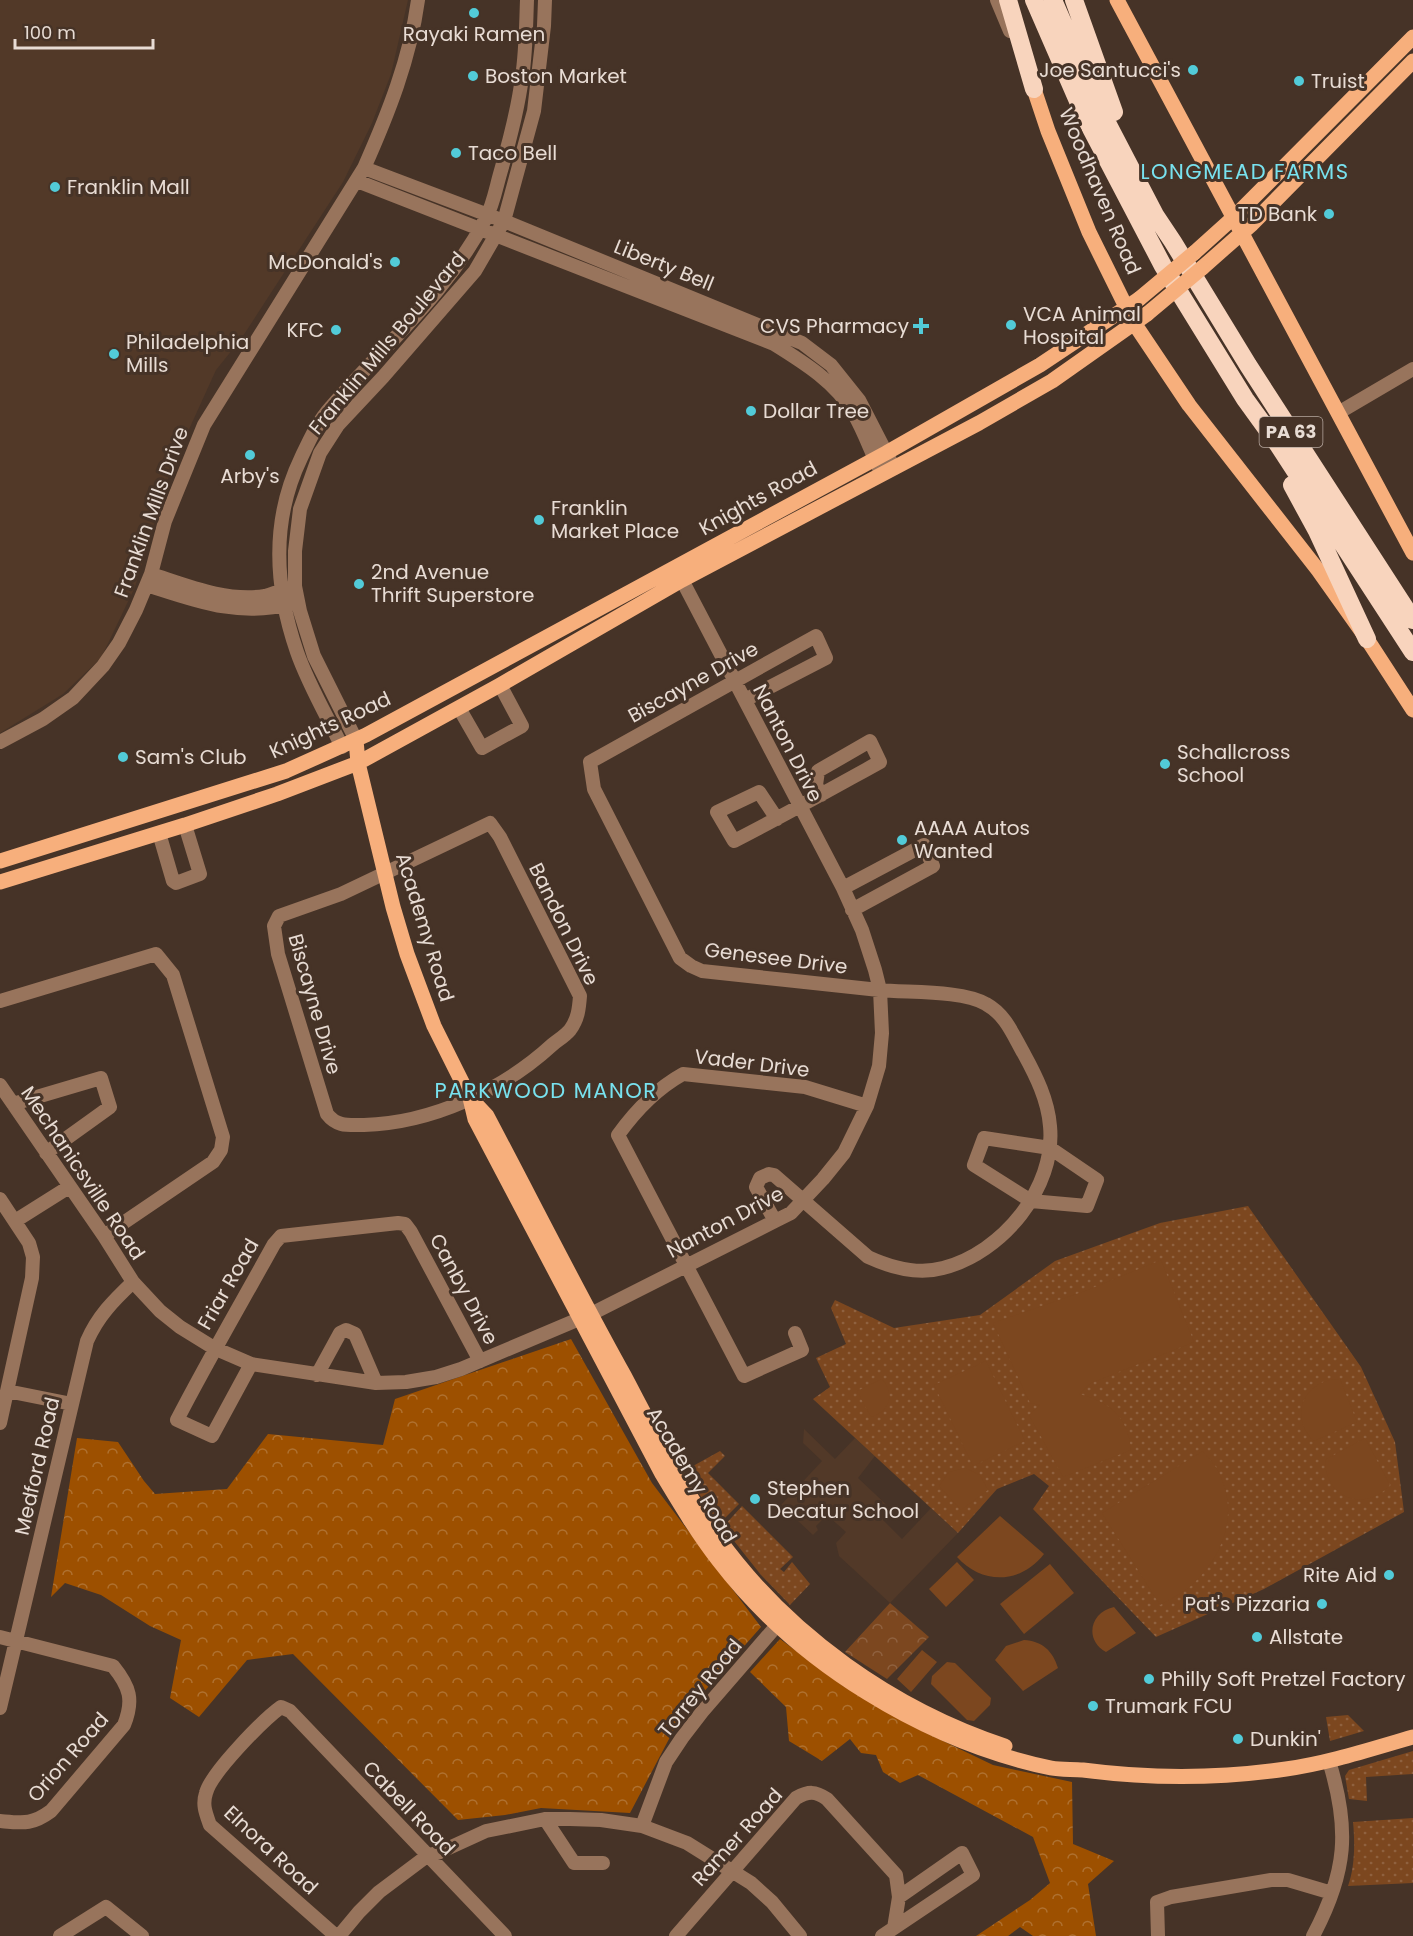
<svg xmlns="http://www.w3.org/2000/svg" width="1413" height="1936" viewBox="0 0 1413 1936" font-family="Poppins,sans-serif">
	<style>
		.built { fill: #523928 }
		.grass { fill: url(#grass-dots) }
		.forest { fill: url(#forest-crowns) }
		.park { fill: url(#park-crowns) }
		.pitch { fill: #7c471f }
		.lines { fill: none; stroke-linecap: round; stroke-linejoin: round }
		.minor { stroke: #98745c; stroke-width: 14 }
		.major { stroke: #f7af7c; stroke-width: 15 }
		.highway { stroke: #f8d4bd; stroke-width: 18 }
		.major-bridge { stroke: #f7af7c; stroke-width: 15 }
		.poi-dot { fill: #52cbd8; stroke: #463327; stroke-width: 2 }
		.labels { text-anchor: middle; stroke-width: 6; stroke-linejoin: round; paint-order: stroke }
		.shield { fill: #463327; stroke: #b7a9a0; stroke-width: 1.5 }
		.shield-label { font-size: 18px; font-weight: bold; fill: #e8dcd4 }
		.poi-label { font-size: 20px; fill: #e8dcd4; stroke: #463327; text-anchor: start }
		.street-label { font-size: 20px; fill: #e8dcd4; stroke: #463327 }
		.neighbourhood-label { font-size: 21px; letter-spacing: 1.5px; fill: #78e2ef; stroke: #463327 }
	</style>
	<defs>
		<pattern id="grass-dots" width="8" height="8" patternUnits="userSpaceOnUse" patternTransform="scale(1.5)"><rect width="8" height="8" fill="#7c471f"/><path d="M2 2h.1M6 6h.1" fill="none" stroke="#8f613f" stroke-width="1.8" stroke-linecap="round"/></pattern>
		<pattern id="forest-crowns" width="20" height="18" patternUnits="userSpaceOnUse" patternTransform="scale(1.5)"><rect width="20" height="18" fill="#9d5000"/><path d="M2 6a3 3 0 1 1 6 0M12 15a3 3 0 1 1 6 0" fill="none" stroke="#af7130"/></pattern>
		<pattern id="park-crowns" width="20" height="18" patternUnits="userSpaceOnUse" patternTransform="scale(1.5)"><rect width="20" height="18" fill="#7c471f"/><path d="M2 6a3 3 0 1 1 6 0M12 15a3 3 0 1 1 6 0" fill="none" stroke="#8f613f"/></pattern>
	</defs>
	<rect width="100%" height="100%" fill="#463327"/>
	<path class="built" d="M0,0H408L391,74L372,123L343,182L241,339L216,370L171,469L135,587L101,658L63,694L0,733Z
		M804,1429L835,1459L855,1438L875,1456L858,1478L892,1510L883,1520L902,1539L931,1508L958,1533L890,1603L839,1556L836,1543L846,1532L827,1515L816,1526L818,1530L813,1535L781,1505L822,1461L803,1443Z"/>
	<path class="grass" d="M1248,1206L1361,1367L1395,1442L1404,1512L1264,1589L1156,1637L1033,1509L1049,1486L1034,1474L997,1489L958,1533L813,1399L830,1387L816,1358L846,1344L831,1308L835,1300L894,1328L980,1315L1055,1261L1160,1223Z
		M720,1451L725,1456L708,1473L739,1504L719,1524L684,1471Z
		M742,1506L793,1557L780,1569L784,1572L792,1562L810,1584L790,1605L761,1575L723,1527Z
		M1348,1715L1364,1731L1330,1741L1326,1717Z
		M1413,1751V1774L1366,1777L1367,1801L1349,1799L1345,1776L1349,1770Z
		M1413,1818V1883L1348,1886C1355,1867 1355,1842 1353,1822Z"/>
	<path class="forest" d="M571,1339L652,1483L761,1627L679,1720L630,1813L541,1808L505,1815L458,1820L293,1654L247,1660L199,1717L170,1698L181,1640L150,1626L101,1595L65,1583L51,1597L77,1438L118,1442L144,1481L155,1494L227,1489L268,1434L383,1445L395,1399Z
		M780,1639L843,1686L920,1730L993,1765L1072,1782L1073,1844L1114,1861L1088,1884L1096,1936H1033L1020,1927L1008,1936H976L1030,1900L1050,1883L1033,1837L918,1775L900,1783L883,1772L876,1755L861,1753L850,1739L822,1761L789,1741L786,1707L750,1672Z"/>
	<path class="park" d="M890,1603L929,1637L887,1679L845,1652Z"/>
	<path class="pitch" d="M1161,1260L1194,1342L1091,1383L1079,1394C1109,1402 1128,1416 1131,1450L1063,1477L1029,1415L1040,1405L1030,1403L993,1323L1085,1291Z
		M986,1361L1025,1441L973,1466L934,1385Z
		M882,1379C895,1393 890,1412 871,1417L857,1391Z
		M1340,1379L1357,1422L1314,1441C1288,1417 1304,1379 1340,1379Z
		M1365,1438L1390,1485C1365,1513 1325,1498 1325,1460Z
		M1203,1451C1207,1457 1214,1463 1217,1469C1240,1511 1225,1554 1192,1585C1183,1593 1170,1599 1160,1605L1102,1513Z
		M965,1468L980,1475L988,1490L961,1510L939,1486L949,1472Z
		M1000,1516L1044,1554C1021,1584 982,1585 957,1557Z
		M957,1562L974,1580L946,1607L929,1589Z
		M1050,1564L1074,1593L1024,1634L1000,1604Z
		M1114,1607L1136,1633L1106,1652C1084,1640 1090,1612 1114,1607Z
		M1024,1640C1042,1641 1053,1651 1058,1668L1023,1691L995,1660L1006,1646Z
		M922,1650L937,1662L911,1692L897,1679Z
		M947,1662L955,1663L991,1698L990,1705L974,1721L967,1720L931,1684L932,1676Z"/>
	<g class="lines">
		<path class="minor" d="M997,0L1010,31
			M364,168L504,221L802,343L831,365L859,400L894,468
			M357,181L774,344C803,362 837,383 854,414C865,433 872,455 882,474
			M1338,413L1413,369
			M151,574C188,586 226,602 265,596C273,594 280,591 287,588
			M147,585C197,601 237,617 291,604
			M745,700L826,658L816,636L590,762L594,789L680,958L691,966L702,971C761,977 820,984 879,990C908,993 962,990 986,1004C1006,1015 1013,1035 1024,1054C1036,1076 1048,1100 1050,1126C1056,1188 1002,1253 943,1268C918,1275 892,1268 868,1257L774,1175L769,1174L760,1178L756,1187L775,1221
			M459,708L482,748L522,726L500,685
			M356,740L314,656L300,611L295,586V551L300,509L320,453L338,425L383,377L475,271L504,221L534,111L544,26L545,0
			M0,742L43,719L73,698L103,666L119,643L136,610L151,574L165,521L204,425L364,168C388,114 410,59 418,0
			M342,747C327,716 308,684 297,652C275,588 271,520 301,458C309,441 318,421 331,407C386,343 446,295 486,218C493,205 496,188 500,174C509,143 518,110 522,77C526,52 526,26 527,0
			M777,819L759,792L717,812L734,841C783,816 831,789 880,762L870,741L818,771L816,785L821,795
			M490,823L500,837L580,996C579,1009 578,1019 570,1030C565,1036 558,1040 552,1045C503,1090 432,1123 364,1125C348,1125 337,1127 327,1114L278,954L274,926L279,916L341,894Z
			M159,833L173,881L176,883L200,874L185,825
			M843,888L924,845L933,866L852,910
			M0,1001L156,954L173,975L223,1137L221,1150L213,1162L104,1236
			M0,1085L104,1236L133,1282L160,1311L180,1327L214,1348L251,1364L376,1383L406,1382L436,1377L461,1369L591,1314L775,1221L791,1213L823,1179L844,1153L867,1106L879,1066L882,1033L880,990L875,970L862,930L843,888L682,580
			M13,1104L101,1078L110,1107L46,1153
			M984,1138L1050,1148L1097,1180L1087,1206L1031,1201L974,1165Z
			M0,1199L29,1243L33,1257L32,1278L0,1423
			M15,1221L69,1187
			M795,1333L802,1350L744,1376L618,1135C636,1110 656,1089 683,1074L805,1087L867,1106
			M251,1364L212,1436L177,1420C208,1360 242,1302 274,1244L281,1236L398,1223L405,1224L411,1232L480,1361
			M317,1375L340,1333L346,1330L355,1334L376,1383
			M7,1391L72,1404
			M0,1637L113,1666C130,1687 134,1700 124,1725L51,1811C32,1825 23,1823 0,1821
			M0,1708L87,1341C98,1316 113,1301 133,1282
			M545,1819L574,1863H603
			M642,1826L666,1762L682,1738L702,1712L785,1616
			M60,1936L106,1907L142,1936
			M336,1936L210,1825C206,1814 202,1805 206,1793C211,1773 263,1720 281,1707L290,1711L505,1936
			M339,1936L359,1912L379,1892L427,1856L440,1852L486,1831L545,1819H570L601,1820L642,1826L687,1843L751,1883L772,1902L800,1936
			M676,1936L796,1798C809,1791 815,1791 827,1799L896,1875L899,1897L894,1928
			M882,1936L973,1875L962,1853L899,1897
			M1158,1936L1157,1902L1171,1897L1271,1880H1288L1332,1893
			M1313,1936C1347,1872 1350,1829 1329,1761"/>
		<path class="major" d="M1117,0L1413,553
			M1034,89L1048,131L1089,232L1134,323L1189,405L1318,570L1367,639L1413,710
			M1194,253L1234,217L1413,37
			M1202,268L1252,224L1413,61
			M356,740L358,763L393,907L407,954L434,1026L470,1098L475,1119L662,1474C680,1504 698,1534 719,1561C797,1663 926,1742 1051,1768C1061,1770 1072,1769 1083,1770C1151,1779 1217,1779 1286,1769C1329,1763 1371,1749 1413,1737
			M0,861L286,771L366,735L886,453L1040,365L1139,299
			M0,882L185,825L277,794L358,763L500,685L682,580L979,423L1052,381L1147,314
			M471,1099L487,1116C533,1203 577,1291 625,1377C654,1432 682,1488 718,1538C788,1635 893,1709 1005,1746"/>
		<path class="highway" d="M1008,0L1034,89
			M1034,0L1084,115L1163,266L1245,399L1279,446L1413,652
			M1053,0L1105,119L1155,215L1173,242L1248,365L1413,620
			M1074,0L1114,112
			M1292,485L1317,531L1367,639"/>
		<path class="major-bridge" d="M1139,299L1194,253
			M1147,314L1202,268"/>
	</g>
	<g class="poi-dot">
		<circle cx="474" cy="13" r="6"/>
		<circle cx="1193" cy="70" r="6"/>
		<circle cx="473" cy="76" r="6"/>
		<circle cx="1299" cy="81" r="6"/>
		<circle cx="456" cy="153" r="6"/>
		<circle cx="55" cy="187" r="6"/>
		<circle cx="1329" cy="214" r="6"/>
		<circle cx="395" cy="262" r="6"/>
		<circle cx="1011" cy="325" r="6"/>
		<path d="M918 317h6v6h6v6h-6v6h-6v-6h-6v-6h6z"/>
		<circle cx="336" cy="330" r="6"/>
		<circle cx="114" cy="354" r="6"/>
		<circle cx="751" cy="411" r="6"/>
		<circle cx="250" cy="455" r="6"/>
		<circle cx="539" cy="520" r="6"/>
		<circle cx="359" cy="584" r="6"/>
		<circle cx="123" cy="757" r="6"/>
		<circle cx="1165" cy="764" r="6"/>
		<circle cx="902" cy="840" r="6"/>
		<circle cx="755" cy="1499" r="6"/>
		<circle cx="1389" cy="1575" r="6"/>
		<circle cx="1322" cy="1604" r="6"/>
		<circle cx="1257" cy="1637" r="6"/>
		<circle cx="1149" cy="1679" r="6"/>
		<circle cx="1093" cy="1706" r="6"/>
		<circle cx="1238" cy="1739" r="6"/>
	</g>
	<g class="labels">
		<rect class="shield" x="1259.5" y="417" width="63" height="30" rx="4.5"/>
		<g class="shield-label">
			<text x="1291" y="438">PA 63</text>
		</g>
		<g class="poi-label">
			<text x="474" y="41" text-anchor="middle">Rayaki Ramen</text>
			<text x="1181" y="77" text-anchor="end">Joe Santucci's</text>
			<text x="485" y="83">Boston Market</text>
			<text x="1311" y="88">Truist</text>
			<text x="468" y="160">Taco Bell</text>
			<text x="67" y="194">Franklin Mall</text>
			<text x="1317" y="221" text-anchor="end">TD Bank</text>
			<text x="383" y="269" text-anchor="end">McDonald's</text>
			<text x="1023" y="321">VCA Animal<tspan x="1023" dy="23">Hospital</tspan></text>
			<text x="909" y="333" text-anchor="end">CVS Pharmacy</text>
			<text x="324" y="337" text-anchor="end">KFC</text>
			<text x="126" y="349">Philadelphia<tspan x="126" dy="23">Mills</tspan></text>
			<text x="763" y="418">Dollar Tree</text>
			<text x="250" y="483" text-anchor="middle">Arby's</text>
			<text x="551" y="515">Franklin<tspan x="551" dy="23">Market Place</tspan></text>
			<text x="371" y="579">2nd Avenue<tspan x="371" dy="23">Thrift Superstore</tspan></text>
			<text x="1177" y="759">Schallcross<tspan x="1177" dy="23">School</tspan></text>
			<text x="135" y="764">Sam's Club</text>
			<text x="914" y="835">AAAA Autos<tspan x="914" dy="23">Wanted</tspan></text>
			<text x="767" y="1495">Stephen<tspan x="767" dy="23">Decatur School</tspan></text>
			<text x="1377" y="1582" text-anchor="end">Rite Aid</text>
			<text x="1310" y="1611" text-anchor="end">Pat's Pizzaria</text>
			<text x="1269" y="1644">Allstate</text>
			<text x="1161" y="1686">Philly Soft Pretzel Factory</text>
			<text x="1105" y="1713">Trumark FCU</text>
			<text x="1250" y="1746">Dunkin'</text>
		</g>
		<g class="street-label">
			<text transform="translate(1100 191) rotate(67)" y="7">Woodhaven Road</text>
			<text transform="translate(664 265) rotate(22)" y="7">Liberty Bell</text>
			<text transform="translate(387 343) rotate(-50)" y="7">Franklin Mills Boulevard</text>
			<text transform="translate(758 498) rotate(-29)" y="7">Knights Road</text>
			<text transform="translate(151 512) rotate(-70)" y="7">Franklin Mills Drive</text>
			<text transform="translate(693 682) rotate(-29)" y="7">Biscayne Drive</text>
			<text transform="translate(330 725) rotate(-25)" y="7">Knights Road</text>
			<text transform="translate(788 743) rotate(63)" y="7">Nanton Drive</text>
			<text transform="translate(564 924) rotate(64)" y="7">Bandon Drive</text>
			<text transform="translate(425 927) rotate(73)" y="7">Academy Road</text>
			<text transform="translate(776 958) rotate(7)" y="7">Genesee Drive</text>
			<text transform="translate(315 1004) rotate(74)" y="7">Biscayne Drive</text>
			<text transform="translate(752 1063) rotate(7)" y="7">Vader Drive</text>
			<text transform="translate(83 1173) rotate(56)" y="7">Mechanicsville Road</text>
			<text transform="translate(725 1222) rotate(-28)" y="7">Nanton Drive</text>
			<text transform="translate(228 1284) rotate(-60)" y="7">Friar Road</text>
			<text transform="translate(464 1289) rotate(62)" y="7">Canby Drive</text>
			<text transform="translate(37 1466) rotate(-77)" y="7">Medford Road</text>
			<text transform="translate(692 1475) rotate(59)" y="7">Academy Road</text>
			<text transform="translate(700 1688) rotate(-51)" y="7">Torrey Road</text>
			<text transform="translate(68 1757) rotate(-49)" y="7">Orion Road</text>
			<text transform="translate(409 1808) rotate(46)" y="7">Cabell Road</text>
			<text transform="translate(737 1837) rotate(-48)" y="7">Ramer Road</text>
			<text transform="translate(271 1850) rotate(43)" y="7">Elnora Road</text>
		</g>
		<g class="neighbourhood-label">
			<text x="1245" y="179">LONGMEAD FARMS</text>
			<text x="546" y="1098">PARKWOOD MANOR</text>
		</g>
	</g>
	<path d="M15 39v9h138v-9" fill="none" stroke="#e8dcd4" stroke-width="3"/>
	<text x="24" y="39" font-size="18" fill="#e8dcd4" stroke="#463327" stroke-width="4.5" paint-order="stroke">100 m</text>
</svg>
